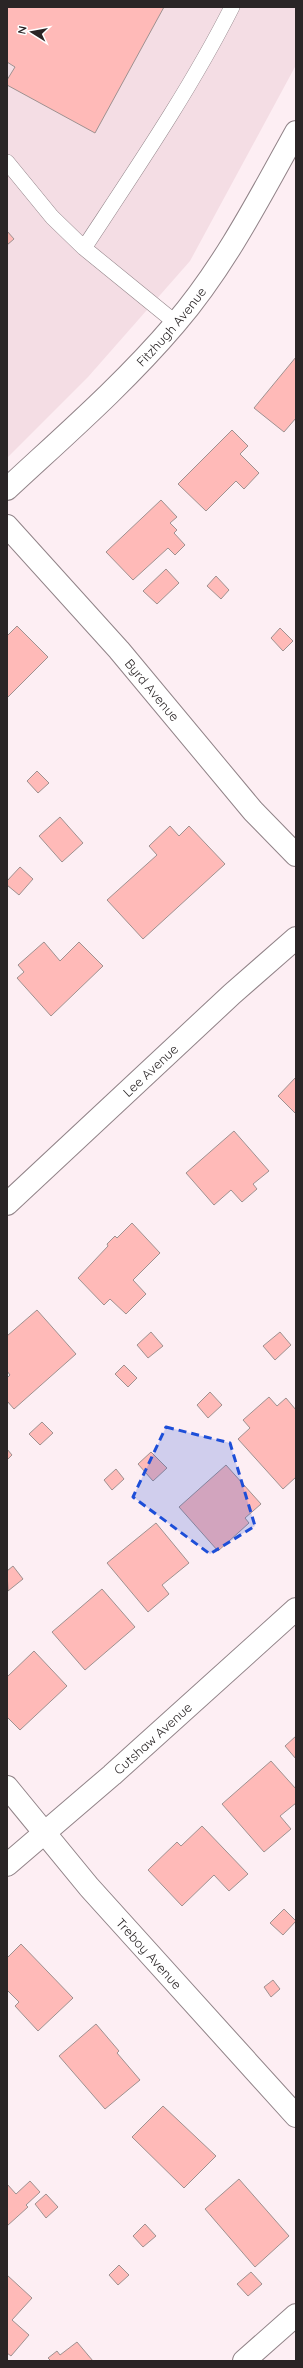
<svg xmlns="http://www.w3.org/2000/svg" width="303" height="2368" viewBox="0 0 303 2368" font-family="Quicksand,sans-serif">
	<style>
		.built { fill: #f4dde4 }
		.building { fill: #ffbab8; stroke: #9f9190 }
		.lines { fill: none; stroke-linecap: round; stroke-linejoin: round }
		.lane-casing { stroke: #918388; stroke-width: 16 }
		.street-casing { stroke: #918388; stroke-width: 24 }
		.secondary-casing { stroke: #918388; stroke-width: 24 }
		.lane { stroke: #fff; stroke-width: 15 }
		.street { stroke: #fff; stroke-width: 22 }
		.secondary { stroke: #fff; stroke-width: 22 }
		.marked { fill: #1d4ed8; fill-opacity: 0.2; stroke: #1d4ed8; stroke-width: 3; stroke-dasharray: 8 5; stroke-linejoin: round }
		.labels { text-anchor: middle; stroke-width: 3.5; stroke-linejoin: round; paint-order: stroke }
		.street-label { font-size: 13px; fill: #2a2526; stroke: #fff }
	</style>
	<rect width="100%" height="100%" fill="#fdeef3"/>
	<path class="built" d="M7,7H296V65L190,261L88,377L7,458Z"/>
	<path class="building" d="M7,7H164L95,133L7,85V80L15,67L7,62Z
		M7,231L14,239L7,245Z
		M296,357V418L284,432L254,408Z
		M232,430L248,446L240,454L259,473L244,489L236,481L206,511L178,484Z
		M161,500L177,517L170,523L177,530L174,533L185,545L175,555L168,548L133,580L106,552Z
		M166,569L179,583L157,604L143,591Z
		M216,576L229,590L221,599L207,586Z
		M17,626L48,657L7,698V636Z
		M280,628L293,641L283,651L271,638Z
		M37,771L49,783L38,793L27,781Z
		M60,817L83,843L62,862L39,836Z
		M170,826L179,836L189,826L225,864L143,939L107,900L157,855L149,846Z
		M20,867L33,879L19,895L7,885V881Z
		M44,942L60,961L79,942L103,966L51,1016L17,978L24,972L18,965Z
		M296,1077V1114L278,1096Z
		M234,1131L269,1171L253,1184L257,1189L242,1202L231,1190L214,1205L186,1173Z
		M132,1223L160,1253L133,1280L146,1294L126,1314L110,1299L104,1305L78,1278L108,1246L107,1244L115,1236L117,1238Z
		M37,1310L76,1354L14,1409L7,1401V1378L10,1375L7,1371V1336Z
		M151,1332L163,1346L148,1358L137,1345Z
		M280,1332L291,1345L275,1360L263,1346Z
		M124,1365L137,1378L128,1387L115,1374Z
		M210,1392L222,1405L208,1418L197,1405Z
		M269,1397L277,1406L286,1398L296,1410V1477L283,1489L238,1439L250,1428L243,1420Z
		M42,1422L53,1433L40,1445L29,1434Z
		M7,1449L12,1455L7,1460Z
		M151,1452L167,1468L153,1481L138,1464Z
		M226,1465L261,1504L245,1518L249,1523L218,1551L179,1507Z
		M116,1469L124,1479L112,1490L104,1480Z
		M156,1523L189,1563L162,1585L169,1594L148,1612L107,1563Z
		M13,1566L23,1579L8,1591L7,1571Z
		M102,1589L135,1627L85,1670L52,1632Z
		M34,1651L67,1686L20,1730L7,1717V1677Z
		M296,1736V1759L285,1746Z
		M271,1761L296,1789V1803L280,1816L291,1829L264,1852L222,1804Z
		M202,1826L248,1874L229,1891L214,1875L182,1906L148,1870L177,1842L181,1846Z
		M284,1909L296,1921L283,1935L270,1923Z
		M21,1944L73,1998L38,2031L15,2006L19,2002L7,1990V1958Z
		M273,1980L280,1989L271,1997L264,1987Z
		M96,2024L119,2051L117,2053L140,2080L105,2109L59,2056Z
		M163,2106L216,2156L184,2188L132,2137Z
		M239,2179L289,2236L255,2267L205,2209Z
		M30,2181L40,2192L26,2205L28,2207L7,2226V2184L16,2194Z
		M46,2194L58,2207L46,2218L35,2204Z
		M145,2224L156,2236L143,2247L133,2236Z
		M119,2265L129,2275L118,2285L109,2275Z
		M251,2272L262,2284L248,2296L237,2284Z
		M7,2275L32,2298L12,2320L29,2335L11,2356L7,2353Z
		M77,2342L93,2361H51L48,2358L57,2351L60,2355Z"/>
	<g class="lines">
		<defs>
			<path id="lane" d="M7,162L52,217L84,248L176,323
				M84,248C136,169 190,90 232,7"/>
			<g id="street">
				<path id="s1" d="M7,489C64,436 124,384 175,324C224,267 260,197 296,132"/>
				<path id="s2" d="M7,1204L232,994L296,938"/>
				<path id="s3" d="M7,1787L89,1887L296,2116"/>
				<path id="s4" d="M7,1865L112,1775L296,1609"/>
				<path d="M244,2361L296,2315"/>
			</g>
			<g id="secondary">
				<path id="s5" d="M7,526L119,650L253,811L296,855"/>
			</g>
		</defs>
		<use href="#lane" class="lane-casing"/>
		<use href="#street" class="street-casing"/>
		<use href="#secondary" class="secondary-casing"/>
		<use href="#lane" class="lane"/>
		<use href="#street" class="street"/>
		<use href="#secondary" class="secondary"/>
	</g>
	<path class="marked" d="M166,1427L230,1443L255,1526L210,1554L133,1497Z"/>
	<g class="labels">
		<g class="street-label">
			<text dy="5" stroke="none"><textPath href="#s1" startOffset="231">Fitzhugh Avenue</textPath></text>
			<text dy="5" stroke="none"><textPath href="#s5" startOffset="219">Byrd Avenue</textPath></text>
			<text dy="5" stroke="none"><textPath href="#s2" startOffset="196">Lee Avenue</textPath></text>
			<text dy="5" stroke="none"><textPath href="#s4" startOffset="193">Cutshaw Avenue</textPath></text>
			<text dy="5" stroke="none"><textPath href="#s3" startOffset="219">Treboy Avenue</textPath></text>
		</g>
	</g>
	<rect width="303" height="2368" fill="none" stroke="#2a2526" stroke-width="16"/>
	<g transform="translate(32 32) rotate(281)" stroke="#ffffff" stroke-width="3" paint-order="stroke">
	<path d="M0-3L7 15L0 10L-7 15Z" fill="#2a2526"/>
	<text y="-6" font-size="11" font-weight="bold" text-anchor="middle" fill="#2a2526">N</text>
	</g>
</svg>
